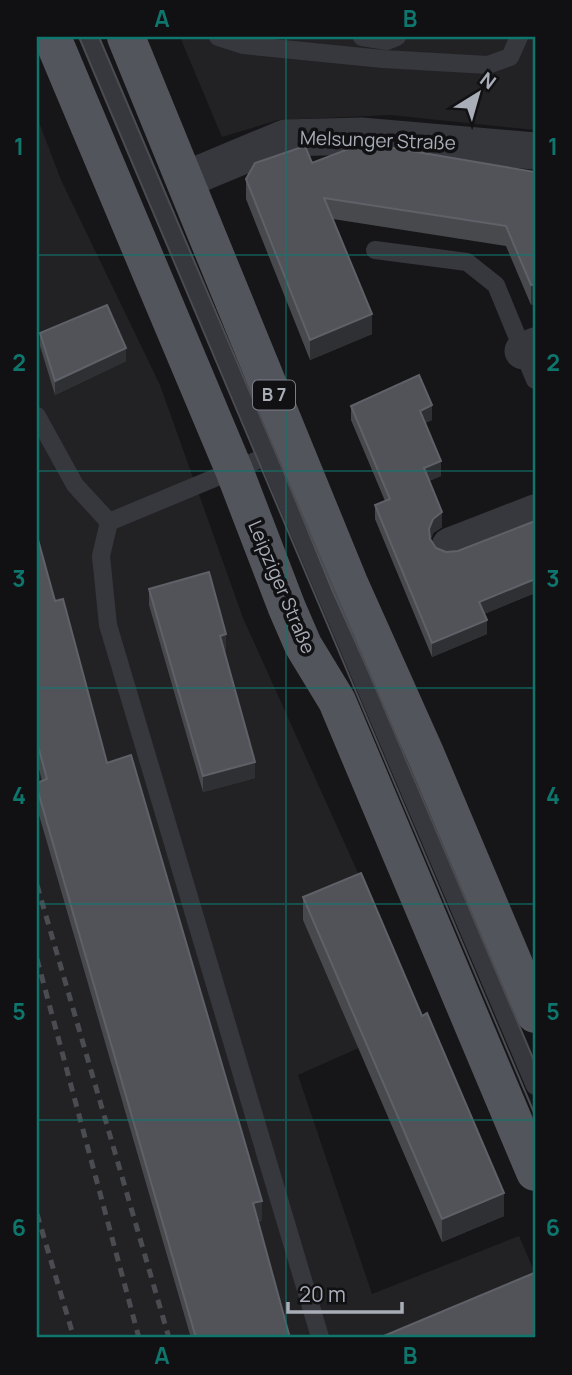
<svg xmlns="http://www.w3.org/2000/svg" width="572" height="1375" viewBox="0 0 572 1375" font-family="Manrope,sans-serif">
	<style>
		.built { fill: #222225 }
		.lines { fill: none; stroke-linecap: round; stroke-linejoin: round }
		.service { stroke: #37383d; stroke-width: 18 }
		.minor { stroke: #37383d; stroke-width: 37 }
		.primary { stroke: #53555c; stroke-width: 38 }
		.tram { stroke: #4a4c52; stroke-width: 2 }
		.rail { stroke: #4a4c52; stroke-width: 5; stroke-dasharray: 9 7; stroke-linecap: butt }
		.wall { fill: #47494d }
		.shaded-wall { fill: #2f3033 }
		.building { fill: #525359; stroke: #5f6168; stroke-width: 2 }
		.grid { fill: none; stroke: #0f766e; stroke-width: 2; stroke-opacity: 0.55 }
		.labels { text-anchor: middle; stroke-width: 7; stroke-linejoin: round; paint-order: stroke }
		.shield { fill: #111113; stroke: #7b7e86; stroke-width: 2 }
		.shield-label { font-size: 18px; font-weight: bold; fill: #a8adb8 }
		.street-label { font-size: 19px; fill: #a8adb8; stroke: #111113 }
		.neatline { fill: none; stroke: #0f766e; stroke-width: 2.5 }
		.grid-label { font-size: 23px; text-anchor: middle; font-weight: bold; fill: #0f766e }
	</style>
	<rect width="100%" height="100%" fill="#161618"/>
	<path class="built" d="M180,37H535V130L391,115L278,120L222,137Z
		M37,117L61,180L160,385L243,618L424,1019L298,1075L372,1294L519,1236L535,1273V1338H37Z"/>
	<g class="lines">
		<path class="service" d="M89,37L535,1086
			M218,37L243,45L383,59L488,65L510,57L519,37
			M362,37L387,41L397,37
			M375,250L467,262L496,285L535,380
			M37,416L75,485L109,522L101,556L108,625L320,1337
			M109,522L277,452"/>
		<path class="minor" d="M187,179L285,138L361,136L535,151
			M523,351L535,346
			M450,546L535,513"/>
		<path class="primary" d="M52,37L234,470L287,608L303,645L337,701L535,1172
			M126,37L349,583L425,753L535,1014"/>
		<path class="tram" d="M79,37L535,1115
			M99,37L535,1063"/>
		<path class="rail" d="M37,885L169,1338
			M37,959L139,1338
			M37,1214L74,1338"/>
	</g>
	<path class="wall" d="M312,163L535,172L531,305L506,246L333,219L372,334L310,360L246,199V179Z
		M40,333L126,361L55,395L40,346Z
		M351,406L432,420L425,423L441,476L429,481L442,527L433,533L431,539L436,548L446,552L458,551L535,521V593L484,614L487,634L432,657L375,519V505L385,501L351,420Z
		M37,536L55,601L107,763L262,1220L258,1222L290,1338H191L37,808V783L42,781L37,761Z
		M149,589L226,650L224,651L255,778L203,792L149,605Z
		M303,897L504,1216L442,1242L303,920Z"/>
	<path class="shaded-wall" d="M535,284V304L531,305V285Z
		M372,314V334L310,360V340Z
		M126,348V361L55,395V381Z
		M432,405V420L420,425V411Z
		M441,461V476L424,483V468Z
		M442,512V527L433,533L429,543V529L433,519Z
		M535,579V593L479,616V602Z
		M487,620V634L432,657V643Z
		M226,634V650L220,653V636Z
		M255,762V778L203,792V776Z
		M504,1193V1216L442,1242V1219Z
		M262,1201V1220L253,1223V1203Z"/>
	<path class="building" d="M364,143L535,172V284L531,285L506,226L324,198L372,314L310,340L246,179L255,163L305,146L312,163Z
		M107,305L126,348L55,381L40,333Z
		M419,375L432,405L420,411L441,461L424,468L442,512L433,519L429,529L430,539L436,548L446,552L458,551L535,521V579L479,602L487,620L432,643L375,505L390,499L351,406Z
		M37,536L55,601L63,599L107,763L131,755L262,1201L253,1203L290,1338H196L37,788V783L47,779L37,742Z
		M209,572L226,634L220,636L255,762L203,776L149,589Z
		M361,873L422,1016L427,1013L504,1193L442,1219L303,897Z
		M534,1273L535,1275V1338H379Z"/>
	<path class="grid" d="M286,37V1338M37,255H535M37,471H535M37,688H535M37,904H535M37,1120H535"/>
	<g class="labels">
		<rect class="shield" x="253" y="380.5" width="42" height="29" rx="5"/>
		<g class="shield-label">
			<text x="274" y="401">B 7</text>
		</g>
		<g class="street-label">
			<text transform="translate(378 140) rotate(2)" y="7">Melsunger Straße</text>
			<text transform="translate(282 587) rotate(67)" y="7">Leipziger Straße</text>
		</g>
	</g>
	<rect width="572" height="1375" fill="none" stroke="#111113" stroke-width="77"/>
	<g transform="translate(478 94) rotate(37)" stroke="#111113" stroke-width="5" paint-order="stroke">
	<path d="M0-5L12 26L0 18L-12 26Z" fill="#a8adb8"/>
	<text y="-10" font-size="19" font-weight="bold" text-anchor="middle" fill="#a8adb8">N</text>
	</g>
	<path d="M288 1302v10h114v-10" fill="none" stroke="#a8adb8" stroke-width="3.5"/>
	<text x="299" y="1302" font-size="21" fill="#a8adb8" stroke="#111113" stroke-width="5" paint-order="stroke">20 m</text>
	<rect x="38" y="38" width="496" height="1298" class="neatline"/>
	<g class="grid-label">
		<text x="162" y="27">A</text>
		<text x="410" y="27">B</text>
		<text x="19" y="155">1</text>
		<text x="553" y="155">1</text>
		<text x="19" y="371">2</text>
		<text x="553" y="371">2</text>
		<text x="19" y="587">3</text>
		<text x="553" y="587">3</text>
		<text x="19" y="804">4</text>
		<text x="553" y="804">4</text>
		<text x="19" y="1020">5</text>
		<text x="553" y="1020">5</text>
		<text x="19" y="1236">6</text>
		<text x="553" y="1236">6</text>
		<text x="162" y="1364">A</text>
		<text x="410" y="1364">B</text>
	</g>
</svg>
